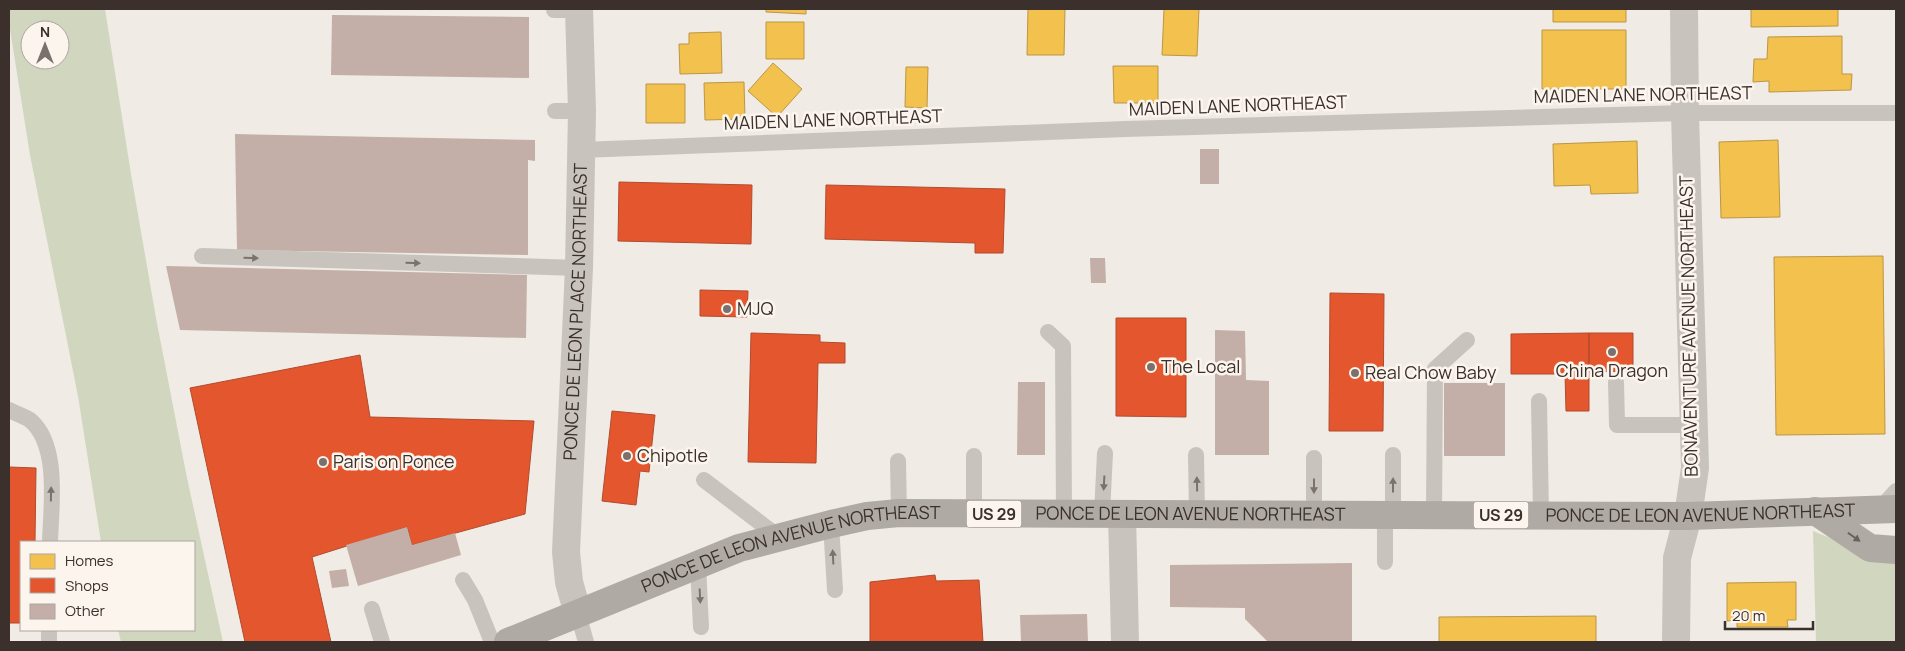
<svg xmlns="http://www.w3.org/2000/svg" width="1905" height="651" viewBox="0 0 1905 651" font-family="Manrope,sans-serif">
	<style>
		.green { fill: #d1d6bf; fill-rule: evenodd }
		.homes { fill: #f2c14e; stroke: #bb9644 }
		.shops { fill: #e4572e; stroke: #b14b2d }
		.building { fill: #c3afa7 }
		.lines { fill: none; stroke-linecap: round; stroke-linejoin: round }
		.lane { stroke: #c9c3be; stroke-width: 16 }
		.street { stroke: #c9c3be; stroke-width: 28 }
		.highway { stroke: #afaaa4; stroke-width: 28 }
		.oneway { fill: #7b726d }
		.oneway2 { fill: #69615b }
		.poi-dot { fill: #7a716c; stroke: #fbf5ee; stroke-width: 2 }
		.labels { text-anchor: middle; stroke-width: 5; stroke-linejoin: round; paint-order: stroke }
		.shield { fill: #fbf5ee; stroke: #756b66; stroke-width: 1 }
		.shield-label { font-size: 16px; font-weight: bold; fill: #3b302b }
		.street-label { font-size: 18px; fill: #3b302b; stroke: #fbf5ee }
		.poi-label { font-size: 18px; fill: #3b302b; stroke: #fbf5ee; text-anchor: start }
	</style>
	<rect width="100%" height="100%" fill="#f0ebe5"/>
	<path class="green" d="M9,9H105L131,174L156,318L187,478L223,642H121L118,630H194V542H101L78,396L30,155L9,23ZM30,30H60V60H30Z
		M1813,531L1878,557L1896,558V642H1816Z"/>
	<path class="homes" d="M766,9H806V14L766,12Z
		M1028,9H1065L1064,55H1027Z
		M1164,9H1199L1197,56L1162,55Z
		M1553,9H1626V22H1553Z
		M1751,9H1838V26L1751,27Z
		M766,22H804V59H766Z
		M1542,30H1626V89H1542Z
		M721,32L722,73L680,74L679,44H689V33Z
		M1842,36V74H1852L1851,90L1769,92V81L1753,82L1754,59H1767L1768,37Z
		M773,63L802,89L777,117L748,91Z
		M1113,66H1158V103H1114Z
		M906,67H928L927,108L905,107Z
		M744,82L745,119L705,120L704,83Z
		M646,84H685V123H646Z
		M1778,140L1780,217L1721,218L1719,142Z
		M1637,141L1638,193L1591,194L1590,185L1554,186L1553,144Z
		M1883,256L1885,434L1776,435L1774,257Z
		M1796,582V620H1787L1788,627H1737V620L1727,621V583Z
		M1596,616V642H1439V617Z"/>
	<path class="shops" d="M619,182L752,185L751,244L618,241Z
		M826,185L1005,189L1003,253H975V243L825,239Z
		M700,290L748,291L747,317L700,316Z
		M1330,293L1384,294L1383,431H1329Z
		M1116,318H1186V417L1116,416Z
		M751,333L820,335V342L845,343V363H818L816,463L748,462Z
		M1589,333V411H1566L1565,374H1511V334Z
		M1589,333H1633V371L1589,372Z
		M360,355L370,417L534,421L525,514L412,545L407,527L312,557L331,642H245L190,388Z
		M612,411L655,415L649,472L640,471L636,505L602,501Z
		M9,467L36,468L35,542H21V623H9Z
		M935,575L936,581L979,580L983,642H870V582Z"/>
	<path class="building" d="M332,15L529,17V78L331,75Z
		M235,134L535,140V161L528,160V255L237,250Z
		M1200,149H1219V184H1200Z
		M1090,258H1105L1106,283H1091Z
		M166,266L527,275L526,338L180,330Z
		M1215,330L1245,331L1246,380L1269,381V455H1215Z
		M1018,382H1045V455H1017Z
		M1444,383H1505V456H1444Z
		M407,527L412,545L455,533L461,555L358,586L346,545Z
		M1352,563V642H1268L1245,619V608L1170,607V565Z
		M346,569L349,586L332,588L329,571Z
		M1087,614L1088,642H1021L1020,615Z"/>
	<g class="lines">
		<path class="lane" d="M554,10H579
			M555,111H582
			M581,150L1125,129L1542,117L1685,113H1896
			M202,256L579,268
			M1048,332L1063,346L1064,514
			M1616,382L1617,425H1693
			M1539,401L1541,515
			M9,410C15,413 24,416 30,420C60,445 51,507 50,542
			M1196,455L1197,514
			M1393,455V515
			M974,456V514
			M1314,458V514
			M898,461L899,513
			M704,480L780,538
			M1880,509L1896,491
			M1102,514L1105,453
			M1385,515V562
			M1434,515L1435,369L1467,340
			M831,524L835,590
			M698,565L701,627
			M463,580L475,600L492,642
			M372,609L382,642
			M578,614L586,642
			M49,642V630"/>
		<g class="street">
			<path d="M1122,514L1125,642"/>
			<path id="s1" d="M578,614L569,582L566,552L579,268L582,111L579,9"/>
			<path d="M1676,642L1677,558L1688,516L1695,468L1685,113L1684,9"/>
		</g>
		<g class="highway">
			<path d="M1815,511L1870,548L1896,550"/>
			<path id="s2" d="M508,642L739,548L831,524L867,516L899,513L1688,516L1896,509"/>
		</g>
	</g>
	<defs><path id="oneway-solid" d="M-6-.8H1V-3.2L6.5 0L1 3.2V.8H-6Z" transform="scale(1.25)"/></defs>
	<g class="oneway">
		<use href="#oneway-solid" transform="translate(251 258) rotate(2)"/>
		<use href="#oneway-solid" transform="translate(413 263) rotate(2)"/>
		<use href="#oneway-solid" transform="translate(1104 483) rotate(93)"/>
		<use href="#oneway-solid" transform="translate(1197 484) rotate(-91)"/>
		<use href="#oneway-solid" transform="translate(1393 485) rotate(-90)"/>
		<use href="#oneway-solid" transform="translate(1314 486) rotate(90)"/>
		<use href="#oneway-solid" transform="translate(51 494) rotate(-89)"/>
		<use href="#oneway-solid" transform="translate(833 557) rotate(-93)"/>
		<use href="#oneway-solid" transform="translate(700 596) rotate(87)"/>
	</g>
	<use class="oneway2" href="#oneway-solid" transform="translate(1854 537) rotate(35)"/>
	<g class="poi-dot">
		<circle cx="727" cy="309" r="5"/>
		<circle cx="1612" cy="352" r="5"/>
		<circle cx="1151" cy="367" r="5"/>
		<circle cx="1355" cy="373" r="5"/>
		<circle cx="627" cy="456" r="5"/>
		<circle cx="323" cy="462" r="5"/>
	</g>
	<g class="labels">
		<g class="shield">
			<rect x="966.5" y="500.5" width="55" height="27" rx="4"/>
			<rect x="1473.5" y="501.5" width="55" height="27" rx="4"/>
		</g>
		<g class="shield-label">
			<text x="994" y="520">US 29</text>
			<text x="1501" y="521">US 29</text>
		</g>
		<g class="street-label">
			<text transform="translate(1643 95) rotate(-1)" y="6">MAIDEN LANE NORTHEAST</text>
			<text transform="translate(1238 106) rotate(-2)" y="6">MAIDEN LANE NORTHEAST</text>
			<text transform="translate(833 120) rotate(-2)" y="6">MAIDEN LANE NORTHEAST</text>
			<text dy="6" stroke="none"><textPath href="#s1" startOffset="304">PONCE DE LEON PLACE NORTHEAST</textPath></text>
			<text transform="translate(1689 326) rotate(-91)" y="6">BONAVENTURE AVENUE NORTHEAST</text>
			<text dy="6" stroke="none"><textPath href="#s2" startOffset="1215">PONCE DE LEON AVENUE NORTHEAST</textPath></text>
			<text dy="6" stroke="none"><textPath href="#s2" startOffset="705">PONCE DE LEON AVENUE NORTHEAST</textPath></text>
			<text dy="6" stroke="none"><textPath href="#s2" startOffset="300">PONCE DE LEON AVENUE NORTHEAST</textPath></text>
		</g>
		<g class="poi-label">
			<text x="737" y="315">MJQ</text>
			<text x="1161" y="373">The Local</text>
			<text x="1612" y="377" text-anchor="middle">China Dragon</text>
			<text x="1365" y="379">Real Chow Baby</text>
			<text x="637" y="462">Chipotle</text>
			<text x="333" y="468">Paris on Ponce</text>
		</g>
	</g>
	<rect width="1905" height="651" fill="none" stroke="#3b302b" stroke-width="20"/>
	<rect x="20" y="541" width="175" height="90" fill="#fbf5ee" stroke="#aea6a0"/>
	<rect x="30" y="554" width="25" height="15" fill="#f2c14e" stroke="#aea6a0"/>
	<text x="65" y="566" font-size="15" fill="#3b302b">Homes</text>
	<rect x="30" y="578" width="25" height="15" fill="#e4572e" stroke="#aea6a0"/>
	<text x="65" y="591" font-size="15" fill="#3b302b">Shops</text>
	<rect x="30" y="604" width="25" height="15" fill="#c3afa7" stroke="#aea6a0"/>
	<text x="65" y="616" font-size="15" fill="#3b302b">Other</text>
	<g transform="translate(45 45)"><circle r="24" fill="#fbf5ee" stroke="#aea6a0"/>
	<path d="M0-4L9 19L0 12L-9 19Z" fill="#7a716c"/>
	<text y="-8" font-size="14" font-weight="bold" text-anchor="middle" fill="#3b302b">N</text>
	</g>
	<path d="M1725 621v8h88v-8" fill="none" stroke="#3b302b" stroke-width="2.5"/>
	<text x="1732" y="621" font-size="15" fill="#3b302b" stroke="#fbf5ee" stroke-width="4" paint-order="stroke">20 m</text>
</svg>
